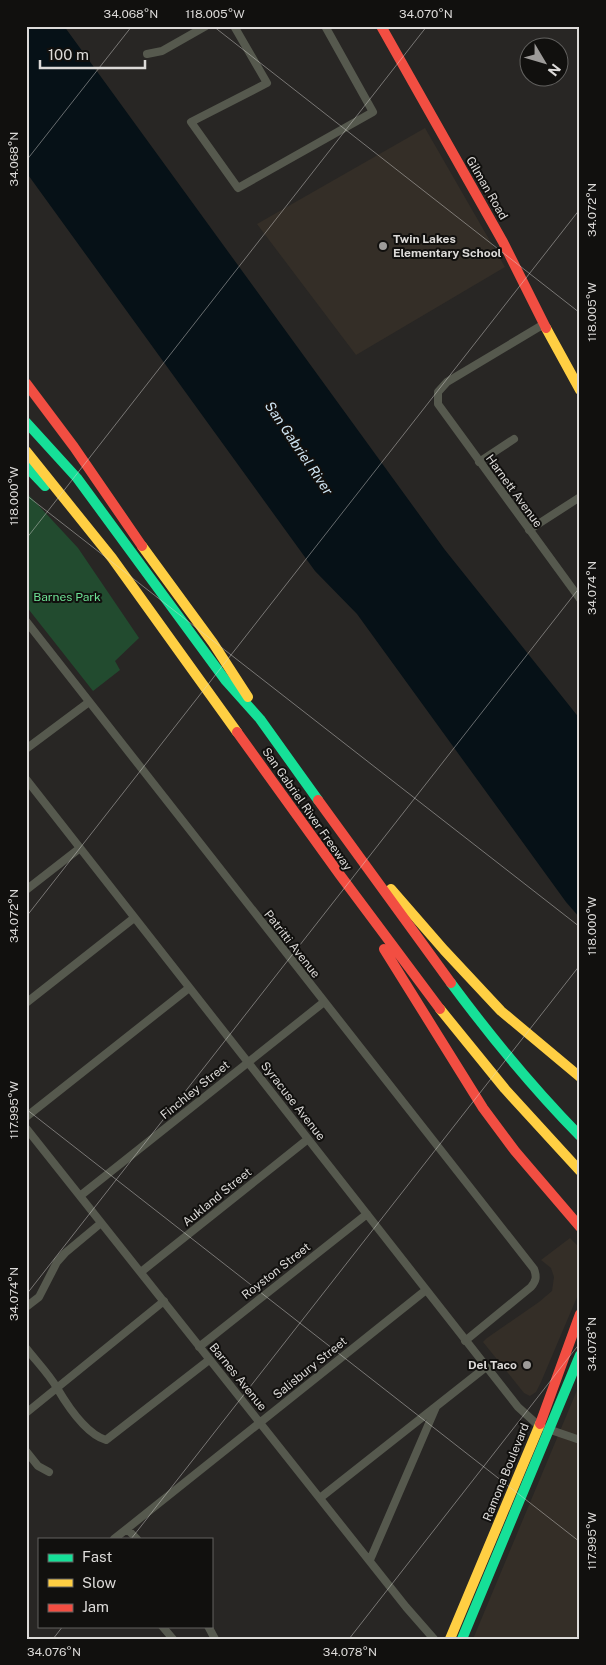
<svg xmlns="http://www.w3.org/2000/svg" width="606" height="1665" viewBox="0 0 606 1665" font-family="'Public Sans',sans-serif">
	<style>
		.built { fill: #342e27 }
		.green { fill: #224b2f }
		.water { fill: #061117 }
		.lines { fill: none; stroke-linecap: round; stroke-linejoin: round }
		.street { stroke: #56594e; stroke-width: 8 }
		.fast { stroke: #16e098; stroke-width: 10 }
		.slow { stroke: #ffcf43; stroke-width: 10 }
		.jam { stroke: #f24e42; stroke-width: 10 }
		.ticks { fill: none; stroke: #dcdad8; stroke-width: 1; stroke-opacity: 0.45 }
		.poi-dot { fill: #9d9b99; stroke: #11100e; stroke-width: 2 }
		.labels { text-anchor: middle; stroke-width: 4; stroke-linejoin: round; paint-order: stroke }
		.street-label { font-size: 12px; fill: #dcdad8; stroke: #11100e }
		.poi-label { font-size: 12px; font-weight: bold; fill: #dcdad8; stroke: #11100e; text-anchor: start }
		.park-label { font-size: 12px; fill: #6de295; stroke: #11100e }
		.water-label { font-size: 14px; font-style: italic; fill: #d0e6f4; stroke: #11100e }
		.neatline { fill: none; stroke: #dcdad8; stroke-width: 2 }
		.ticks-label { font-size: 12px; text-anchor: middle; fill: #dcdad8 }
	</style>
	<rect width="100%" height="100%" fill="#282624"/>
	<path class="built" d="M425,128L505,267L356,355L257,224Z
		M570,1238L580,1248V1290L541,1382L536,1392L530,1396L524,1393L483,1342L487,1338L539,1302L552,1291L554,1277L551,1268L541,1260Z
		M580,1383V1639H473Z"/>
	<path class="green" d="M26,492L78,548L139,638L115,661L120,670L93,691L26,606Z"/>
	<path class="water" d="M26,26H64L445,550L580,719V918L566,902L357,614L315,571L26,172Z"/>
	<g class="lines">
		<path class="street" d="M234,26L267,83L191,122L238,188L373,112L325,26
			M147,54L162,51L206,26
			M544,324L447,382L438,392V404L580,599
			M479,462L514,439
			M529,530L580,497
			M26,621L534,1269C537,1277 536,1281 531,1287L465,1341
			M26,749L89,702
			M26,779L518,1407L539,1426L580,1440
			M26,890L80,848
			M26,1003L134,918
			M26,1117L189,988
			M26,1128L406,1607L434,1639
			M80,1196L324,1002
			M141,1272L308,1139
			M26,1307L39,1297L57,1262L65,1253L101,1223
			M199,1347L367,1214
			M26,1348C36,1361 49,1374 57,1388C67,1405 86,1434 106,1440L209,1360
			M26,1413L164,1301
			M26,1451L38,1466L49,1472
			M320,1498L486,1367
			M127,1529L137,1539
			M114,1539L426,1290
			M370,1560L436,1407
			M162,1626L173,1639
			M208,1626L215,1639"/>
		<path class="fast" d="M26,422L77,478L226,681L260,719L318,800
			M26,466L45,486
			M451,983C491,1037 533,1088 580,1136
			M462,1639L580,1355"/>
		<path class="slow" d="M546,328L580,390
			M26,451L112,558L237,732
			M142,546L213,643L248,697
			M391,889L444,950L501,1011L580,1077
			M440,1009L505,1089L580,1171
			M450,1639L540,1424"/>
		<path class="jam" d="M381,26L503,242L546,328
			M26,383L74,447L142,546
			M237,732L340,875L440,1009
			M318,800L451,983
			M384,949L483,1108L515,1151L580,1227
			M540,1424L580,1314"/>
	</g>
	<path class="ticks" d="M213,26L580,313M26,161L132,26M26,495L580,927M26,539L427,26M26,917L580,209M26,1109L580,1542M26,1295L580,587M131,1539L580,965M53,1639L63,1626M349,1639L580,1343"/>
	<g class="poi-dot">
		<circle cx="383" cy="246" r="5"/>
		<circle cx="527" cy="1365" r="5"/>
	</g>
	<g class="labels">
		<g class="street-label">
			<text transform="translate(487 188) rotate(60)" y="4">Gilman Road</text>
			<text transform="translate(514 491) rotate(54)" y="4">Harnett Avenue</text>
			<text transform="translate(307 809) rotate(55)" y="4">San Gabriel River Freeway</text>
			<text transform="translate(292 944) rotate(52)" y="4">Patritti Avenue</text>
			<text transform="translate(195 1090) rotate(-39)" y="4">Finchley Street</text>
			<text transform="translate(293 1101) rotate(52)" y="4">Syracuse Avenue</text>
			<text transform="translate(217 1197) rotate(-39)" y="4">Aukland Street</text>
			<text transform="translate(276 1271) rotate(-38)" y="4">Royston Street</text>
			<text transform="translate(310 1368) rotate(-39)" y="4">Salisbury Street</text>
			<text transform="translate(238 1377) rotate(51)" y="4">Barnes Avenue</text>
			<text transform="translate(506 1472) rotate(-68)" y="4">Ramona Boulevard</text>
		</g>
		<g class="poi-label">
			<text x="393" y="243">Twin Lakes<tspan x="393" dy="14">Elementary School</tspan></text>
			<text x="517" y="1369" text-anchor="end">Del Taco</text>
		</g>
		<g class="park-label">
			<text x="67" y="601">Barnes Park</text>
		</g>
		<g class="water-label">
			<text transform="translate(299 448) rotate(56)" y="5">San Gabriel River</text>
		</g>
	</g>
	<rect width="606" height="1665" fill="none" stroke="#11100e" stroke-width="55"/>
	<rect x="38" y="1538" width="175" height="90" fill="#11100e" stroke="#62615f"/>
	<rect x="48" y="1554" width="25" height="8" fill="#16e098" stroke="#62615f"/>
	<text x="82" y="1562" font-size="15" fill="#dcdad8">Fast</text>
	<rect x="48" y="1579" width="25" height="8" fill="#ffcf43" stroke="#62615f"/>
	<text x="82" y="1588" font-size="15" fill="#dcdad8">Slow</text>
	<rect x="48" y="1604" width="25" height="8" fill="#f24e42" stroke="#62615f"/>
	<text x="82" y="1612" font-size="15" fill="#dcdad8">Jam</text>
	<g transform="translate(544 62) rotate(128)"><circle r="24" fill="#11100e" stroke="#62615f"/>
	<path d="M0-4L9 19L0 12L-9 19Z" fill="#9d9b99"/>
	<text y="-8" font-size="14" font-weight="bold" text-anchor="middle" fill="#dcdad8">N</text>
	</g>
	<path d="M40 60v8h105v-8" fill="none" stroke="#dcdad8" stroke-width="2.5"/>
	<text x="48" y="60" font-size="15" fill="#dcdad8" stroke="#11100e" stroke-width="4" paint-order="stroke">100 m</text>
	<rect x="28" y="28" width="550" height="1610" class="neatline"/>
	<g class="ticks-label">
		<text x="131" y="18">34.068°N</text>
		<text x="215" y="18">118.005°W</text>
		<text x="426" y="18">34.070°N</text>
		<text transform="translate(14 159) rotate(-90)" y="4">34.068°N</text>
		<text transform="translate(592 210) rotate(-90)" y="4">34.072°N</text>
		<text transform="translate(592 312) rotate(-90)" y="4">118.005°W</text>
		<text transform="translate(14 496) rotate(-90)" y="4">118.000°W</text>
		<text transform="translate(592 588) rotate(-90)" y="4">34.074°N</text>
		<text transform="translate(14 916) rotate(-90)" y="4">34.072°N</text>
		<text transform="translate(592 926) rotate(-90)" y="4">118.000°W</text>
		<text transform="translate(14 1110) rotate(-90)" y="4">117.995°W</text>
		<text transform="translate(14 1294) rotate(-90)" y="4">34.074°N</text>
		<text transform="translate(592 1344) rotate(-90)" y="4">34.078°N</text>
		<text transform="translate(592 1541) rotate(-90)" y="4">117.995°W</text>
		<text x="54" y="1656">34.076°N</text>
		<text x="350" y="1656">34.078°N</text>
	</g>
</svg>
